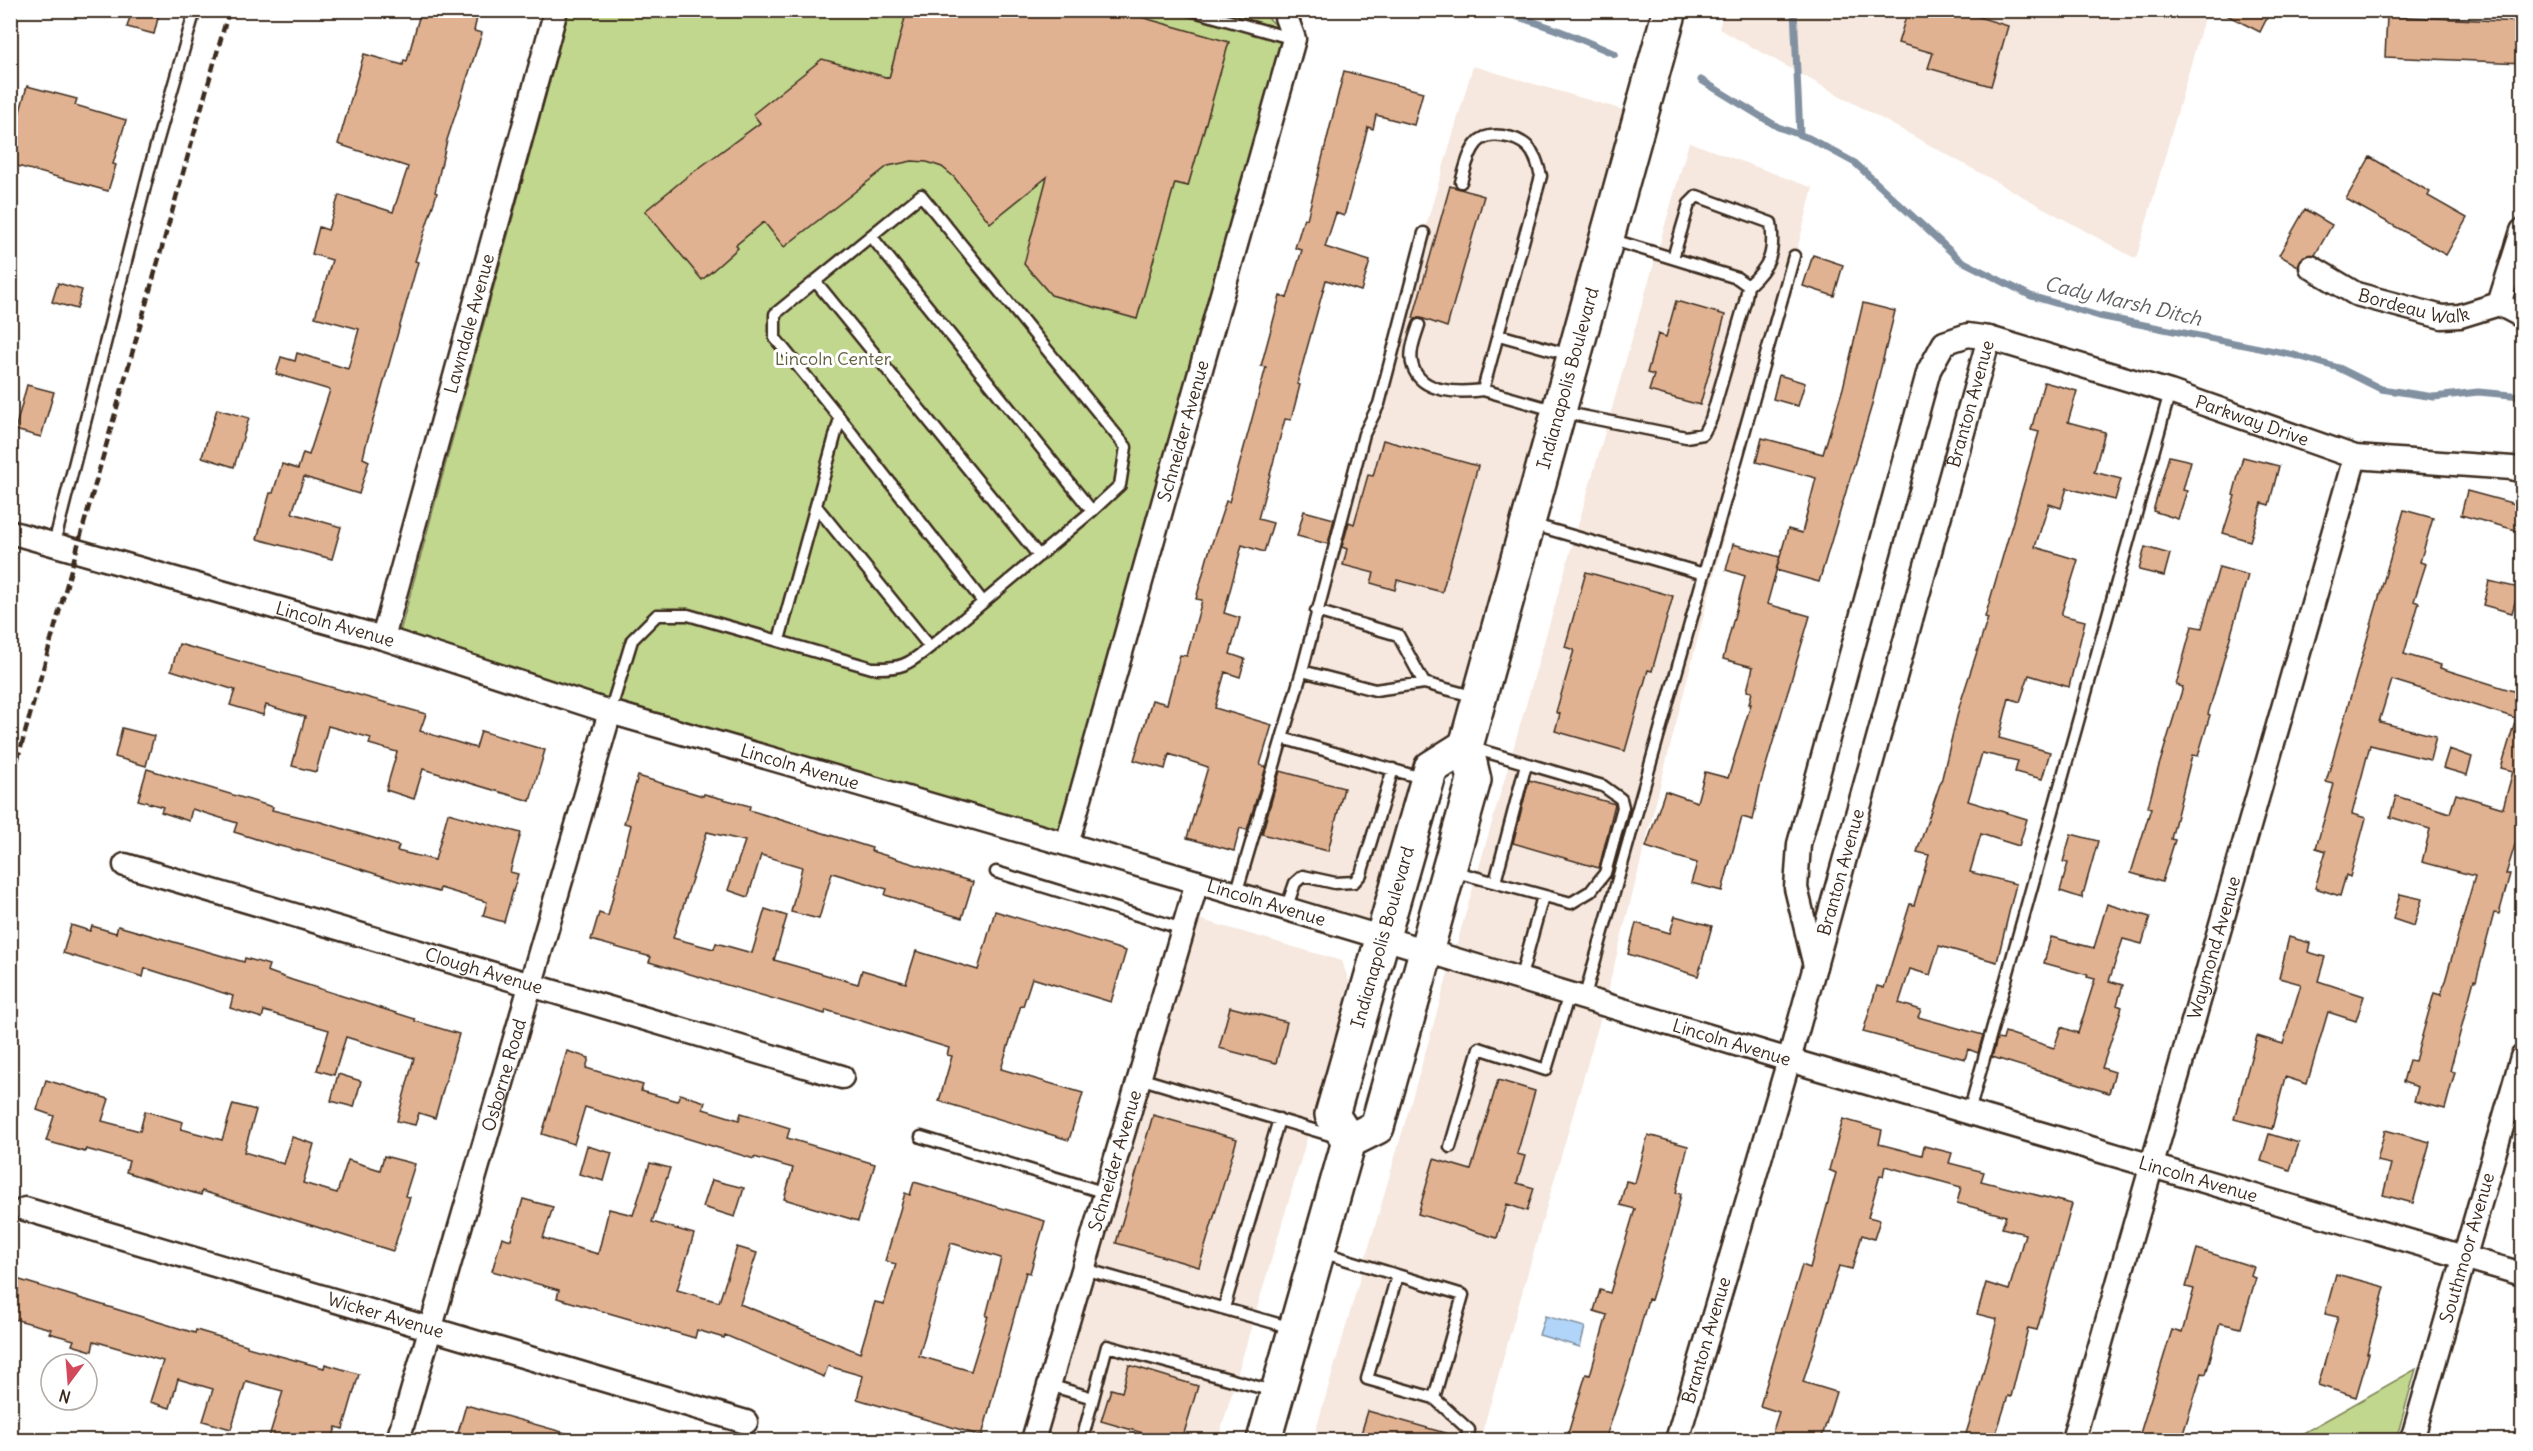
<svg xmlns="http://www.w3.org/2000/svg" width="2533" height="1451" viewBox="0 0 2533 1451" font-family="Delius,sans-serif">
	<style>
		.built { fill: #f6e8de }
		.green { fill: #c1d78d; stroke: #7e8056; stroke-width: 1.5 }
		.water { fill: #b1d5f9; stroke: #8291a1; stroke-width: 1.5 }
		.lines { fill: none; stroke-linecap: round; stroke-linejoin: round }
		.stream { stroke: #8291a1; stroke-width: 7 }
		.building { fill: #e0b291; stroke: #3b2a1e; stroke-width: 1.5; fill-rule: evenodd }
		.service-casing { stroke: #3b2a1e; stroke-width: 15 }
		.minor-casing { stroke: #3b2a1e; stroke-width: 27 }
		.trunk-casing { stroke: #3b2a1e; stroke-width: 38 }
		.service { stroke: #fff; stroke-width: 10 }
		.minor { stroke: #fff; stroke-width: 22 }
		.trunk { stroke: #fff; stroke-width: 33 }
		.rail { stroke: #3b2a1e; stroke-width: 4.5; stroke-dasharray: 9 4.5; stroke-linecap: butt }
		.labels { text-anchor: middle; stroke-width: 6; stroke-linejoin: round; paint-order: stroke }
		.street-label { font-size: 18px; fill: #3b2a1e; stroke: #fff }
		.park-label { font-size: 18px; fill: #635e3f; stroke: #fff }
		.water-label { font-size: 20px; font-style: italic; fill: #5e5d60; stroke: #fff }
	</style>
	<rect width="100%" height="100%" fill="#fff"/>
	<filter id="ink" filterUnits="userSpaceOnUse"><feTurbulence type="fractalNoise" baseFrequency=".0167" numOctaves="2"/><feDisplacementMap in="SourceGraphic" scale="12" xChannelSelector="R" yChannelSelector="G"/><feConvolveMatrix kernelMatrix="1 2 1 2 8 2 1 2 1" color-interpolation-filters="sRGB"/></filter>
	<g filter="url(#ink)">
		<path class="built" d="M1724,10L2206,11L2136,259L1719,29Z
			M1473,66L1637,114L1462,742L1427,766L1379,933L1231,888Z
			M1689,142L1813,188L1602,1013L1480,1440H1313Z
			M1195,918L1342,961L1350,984L1302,1156L1218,1440H1039Z"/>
		<path class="green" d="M1260,10L1283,32L1061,834L399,635L569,11Z
			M2416,1369L2396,1440H2291Z"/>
		<path class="water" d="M1545,1316L1585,1327L1580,1347L1539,1335Z"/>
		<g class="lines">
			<path class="stream" d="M1489,10C1534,19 1574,36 1615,54
				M1794,10L1800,135
				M1701,80L1778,127L1809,138L1855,163L1960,260L2031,296L2099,316L2294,355L2339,368L2381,389L2434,397L2478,392L2522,396"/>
		</g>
		<path class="building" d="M132,10H160L154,34L127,27Z
			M421,10H468L478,13L474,31L482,33L447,140L435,192L437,193L415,261L418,262L366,445L363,458L369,461L359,494L304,477L292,513L341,527L332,559L257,539L270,493H273L282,464L298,469L303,453L309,455L330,390L276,374L281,357L295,361L297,353L348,369L359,329L315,317L332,260L312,254L319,227L328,230L339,195L393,212L408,167L338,144L364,54L403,65L404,60L407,61Z
			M907,10H1116L1229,42L1188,186L1175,183L1137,319L1051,295L1024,264L1047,177L990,223L954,177L942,167L927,162L912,161L888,166L784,247L764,222L736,245L738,248L702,280L645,211L684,179L760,123L753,114L822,59L889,78Z
			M1908,10H1970L1969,14L2008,26L1991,86L1928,68L1933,53L1898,43Z
			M2217,10H2271L2260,32Z
			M2387,16L2523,22V63L2385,57Z
			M1344,71L1423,92L1414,125L1376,115L1373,129L1368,127L1344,216L1336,213L1325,247L1370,261L1361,291L1326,280L1297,384L1300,385L1291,420L1285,419L1258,519L1273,523L1264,552L1242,545L1224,613L1240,618L1230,654L1245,659L1240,677L1225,672L1215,708L1272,725L1260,765L1266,767L1247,830L1240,828L1234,851L1187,838L1208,767L1169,754L1165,769L1134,760L1152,700L1167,704L1180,655L1187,656L1202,600L1196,599L1208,555L1226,501L1229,502L1250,426L1266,367L1261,366L1280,296L1287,298L1302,250L1295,248L1304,218L1307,219Z
			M27,86L77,99L75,105L126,120L113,164L116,165L108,191L10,164V132L14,133Z
			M2370,157L2430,192L2428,196L2467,218L2446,255L2346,199Z
			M1450,186L1484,196L1447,327L1421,318H1413Z
			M2305,209L2332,225L2315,255L2304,256L2298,266L2279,255Z
			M1813,255L1843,265L1834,296L1803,286Z
			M58,283L82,290L77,309L52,302Z
			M1676,301L1725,315L1700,405L1649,391L1654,375L1647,373L1658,334L1666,337Z
			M1863,303L1895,311L1871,408L1819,582L1776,570L1788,529L1802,533L1816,478L1756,462L1762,438L1823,454L1843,388Z
			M1779,375L1805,383L1798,406L1773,399Z
			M2044,382L2077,391L2068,422L2105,432L2094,472L2121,479L2115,500L2067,488L2061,508L2049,504L2035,547L2078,560L2061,615L2085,621L2069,687L2029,675L2020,702L2009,698L1999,738L2050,752L2042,779L2015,772L2018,761L1982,753L1968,801L2027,819L2019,846L1981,834L1970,872L2016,884L1997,962L1939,946L1930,975L1910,969L1899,1003L1921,1010L1918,1017L1983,1035L1978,1053L1968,1049L1965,1059L1863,1032L1877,986L1884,988L1910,904L1914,905L1929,855L1917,852L1942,778L1960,704L1988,618L1985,617L2039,432L2031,430Z
			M27,385L54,392L41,437L15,430Z
			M217,409L249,418L234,467L202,457Z
			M1383,440L1478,466L1442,592L1397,580L1395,590L1371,583L1374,573L1343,565L1347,549L1342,547L1349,522L1354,524L1368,475L1373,476Z
			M2169,456L2191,461L2183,490L2187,491L2178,519L2153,511Z
			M2243,457L2279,466L2269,505L2262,503L2250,541L2223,533L2235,496L2233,495Z
			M2467,491L2523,506V532L2461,515Z
			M2404,510L2433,518L2420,562L2426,564L2414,601L2419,603L2404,654L2441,665L2440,668L2523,694V819L2506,874H2510L2499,914L2494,913L2476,981L2474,980L2450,1071L2455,1072L2445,1109L2414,1101L2418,1087L2403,1082L2409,1060L2415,1061L2434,993L2441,995L2475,876L2422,862L2430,829L2390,817L2396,796L2450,813L2456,794L2503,808L2513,771L2501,768L2516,718L2392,680L2379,722L2436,736L2430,760L2370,745L2352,814L2366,818L2350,877L2346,875L2340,896L2315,888L2326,851L2316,848L2334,784L2326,782Z
			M1304,511L1334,519L1328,544L1297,536Z
			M1733,544L1780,557L1767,604L1810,616L1760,786L1753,820L1742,817L1722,891L1691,883L1697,863L1646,847L1665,791L1697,802L1705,772L1728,778L1751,704H1749L1752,692L1747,691L1753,667L1723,659L1745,576L1726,570Z
			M2145,547L2170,554L2164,576L2139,570Z
			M2219,567L2248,575L2208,714L2210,715L2198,756L2192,755L2171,839L2175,840L2162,882L2131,873L2151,808L2148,807L2158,769L2183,687L2176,685L2192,626L2202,628Z
			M1586,572L1673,596L1652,671L1648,670L1625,751L1555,731L1560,714L1556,712L1574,650L1565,647Z
			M2489,581L2519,588L2512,613L2483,605Z
			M179,644L426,714L420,731L476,748L481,731L545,750L530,801L423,769L414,799L386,790L397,752L369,744L371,738L328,726L316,772L292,766L305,717L266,705L263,715L230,705L235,690L171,670Z
			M122,728L154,736L146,766L115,757Z
			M2449,749L2472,757L2467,775L2443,768Z
			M147,769L273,807L272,810L321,822L399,846L397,851L435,860L448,813L521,833L510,872L518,874L504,922L483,916L487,902L440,888L439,892L398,881L316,855L272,844L234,832L237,823L192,809L189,821L161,812L163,807L138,800Z
			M1280,771L1344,788L1328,851L1262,834Z
			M638,776L703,796L704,794L750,806L749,810L872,848L871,851L973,882L962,918L885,895L887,889L832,873L819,919L791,912L802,867L761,855L748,897L728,890L745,841L707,832L673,938L714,949L716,943L752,953L765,909L787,916L774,960L858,984L862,970L906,983L916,951L978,970L995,911L1126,951L1111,1002L1032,978L1023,1006L1021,1005L1001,1069L1083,1093L1069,1140L939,1101L952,1056L947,1055L949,1048L826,1010L825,1014L649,962L651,957L591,940L599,913L608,916L631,825L624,823Z
			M1529,780L1615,804L1599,868L1513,843Z
			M2071,834L2098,841L2082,898L2060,891L2068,863L2063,862Z
			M2400,894L2422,899L2414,926L2393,919Z
			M2107,904L2150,917L2142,944L2123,939L2109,981L2123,985L2117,1005L2122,1007L2102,1068L2115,1072L2109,1093L1992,1057L1997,1039L2003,1040L2005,1032L2054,1048L2061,1027L2078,1033L2095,979L2087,977L2088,975L2044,963L2051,937L2094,948Z
			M1675,916L1712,926L1698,976L1628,954L1636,923L1670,933Z
			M71,925L90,931L92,926L116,933L118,926L244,962L245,958L269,965L267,971L292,980L415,1019V1021L459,1034L435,1118L419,1113L415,1125L397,1121L414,1058L346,1037L334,1075L317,1070L329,1030L264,1011L262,1018L230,1008L233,996L145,968L143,977L63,953Z
			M2289,937L2310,943L2308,952L2325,957L2318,981L2364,996L2356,1021L2328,1012L2307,1084L2285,1077L2272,1129L2234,1119L2257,1036L2283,1044L2301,984L2279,978Z
			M1230,1007L1287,1022L1276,1063L1219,1048Z
			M567,1051L589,1058L586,1068L643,1085L641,1091L677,1101L680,1094L705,1102L703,1109L739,1120L741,1113L790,1128L787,1138L875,1164L858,1221L784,1199L793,1168L754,1157V1159L585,1107L574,1144L542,1134Z
			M338,1074L361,1081L354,1107L331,1101Z
			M46,1080L109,1099L102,1121L140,1131L145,1111L183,1122L181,1129L222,1140L233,1104L256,1110L244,1152L284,1164L292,1137L314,1144L303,1183L337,1193L348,1160L380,1170L384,1156L415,1164L405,1196L410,1197L393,1251L202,1191L201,1195L170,1186L126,1172L129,1161L86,1149L85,1152L46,1141L54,1116L37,1110Z
			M1498,1080L1535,1091L1517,1154L1525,1156L1517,1183L1534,1188L1527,1211L1507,1204L1497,1238L1418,1214L1434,1159L1471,1170Z
			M1153,1115L1237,1139L1199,1267L1116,1243Z
			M1843,1119L1882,1130L1879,1144L1922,1155L1924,1146L1952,1153L1949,1163L1984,1172L1981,1181L2072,1204L2037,1330L2028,1328L2011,1397L2008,1396L1994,1440H1964L1975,1405L1997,1319L1977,1314L1986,1283L2009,1290L2025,1234L2002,1228L2006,1216L1957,1203L1961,1187L1885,1166L1883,1176L1880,1175L1868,1217L1880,1220L1874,1239L1862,1235L1852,1269L1839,1266L1803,1382L1836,1392L1821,1440H1770L1779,1412L1760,1406L1802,1265L1810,1268L1836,1173L1829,1170Z
			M2385,1130L2430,1142L2413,1203L2383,1195L2391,1164L2377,1161Z
			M2269,1134L2299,1143L2290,1170L2261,1161Z
			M1648,1135L1688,1146L1676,1193L1681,1194L1673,1229L1651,1300L1648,1299L1628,1372L1605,1440H1566L1586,1374L1590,1375L1607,1315L1594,1311L1600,1290L1610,1293L1635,1209L1620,1205L1626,1181L1635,1183Z
			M587,1146L612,1153L604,1181L579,1174Z
			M650,1163L670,1168L652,1222L694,1234L677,1290L719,1302L737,1247L757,1253L740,1304L860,1353L875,1302L884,1304L896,1264L885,1261L905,1193L910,1195L914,1182L1045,1221L1030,1273L1026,1272L982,1436L857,1399L863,1376L828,1366L824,1377L725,1335L724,1338L697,1330L695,1338L557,1298L559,1290L492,1271L502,1237L511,1240L523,1199L553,1207L543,1238L598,1254L609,1209L633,1215ZM951,1243L1001,1258L986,1316H988L971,1371L919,1356Z
			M712,1180L744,1188L735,1217L703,1207Z
			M2197,1249L2254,1267L2251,1276L2256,1278L2241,1328L2220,1323L2206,1374L2202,1373L2181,1440H2138L2172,1330L2182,1333L2194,1289L2186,1287Z
			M2336,1274L2385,1287L2367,1353H2369L2356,1397L2318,1385L2338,1317L2325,1314Z
			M10,1277L195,1333L196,1330L247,1345V1347L324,1368L325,1364L359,1374L343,1429L336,1427L332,1440H279L269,1437L283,1391L246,1381L231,1429L203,1421L213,1389L178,1379L170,1408L150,1402L163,1361L94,1341L92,1351L72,1345L74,1340L49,1333L51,1329L10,1318Z
			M1129,1365L1198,1386L1182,1440H1167L1101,1421L1111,1389L1122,1392Z
			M466,1405L573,1435V1440H456Z
			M1368,1411L1452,1435L1451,1440H1359Z"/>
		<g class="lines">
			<defs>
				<path id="service" d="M1190,10L1294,39
					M1461,182C1465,170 1468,153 1477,143C1488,130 1517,136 1528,147C1536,155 1538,166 1541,176L1483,390L1557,411L1686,437L1703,434L1711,419L1745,302L1748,286L1737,278L1610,239
					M871,236L1092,511
					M1673,258L1689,204L1697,196L1771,223C1775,253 1770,266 1748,286
					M816,282L1039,556
					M1419,325C1415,337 1408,354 1413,367C1422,394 1461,393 1483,390
					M1499,335L1570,355
					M840,418L983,602
					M816,506L930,647
					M1531,524L1704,574
					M54,544L150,167L195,10
					M1316,611L1398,635L1424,683
					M1302,671L1375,690L1424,683L1476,697
					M610,712L632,640L657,615H688L872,668C901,669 908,665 930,647L1092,511L1120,485L1126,447L921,195L775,314V338L840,418L779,640
					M1282,738L1425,779
					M1452,871L1571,903L1591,891L1605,873L1623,807L1621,799L1603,786L1473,748
					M996,872L1183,929
					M1495,882L1526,764
					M1236,894L1302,671L1364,434L1379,404L1424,233
					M1286,909L1295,883L1303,876L1335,883L1354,882L1361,874L1393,769
					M1520,980L1543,896
					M1584,999L1794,256
					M1139,1078L1337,1137
					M1969,1112L2170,392
					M921,1137L1106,1193
					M1450,1147L1479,1048L1546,1070L1569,994
					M1321,1252L1463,1295L1434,1398L1367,1379L1397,1276
					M1084,1269L1292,1328
					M1224,1308L1279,1119
					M1049,1385L1093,1398
					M1434,1398L1469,1430L1466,1440
					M1082,1440L1107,1346L1273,1391"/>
				<g id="minor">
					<path id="s1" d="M2311,267L2356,294L2442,317L2460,316L2499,304L2522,316"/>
					<path d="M2499,304L2522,231"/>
					<path id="s2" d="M10,532L383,638L610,712L1197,882L1789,1060L2522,1274"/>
					<path id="s3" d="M383,638L556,10"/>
					<path id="s4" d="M1067,844L1294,39L1286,17"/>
					<path id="s5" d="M125,865L842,1077"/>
					<path id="s6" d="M1815,966L1796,888L1799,844L1929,370L1944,343L1968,335L1989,338L2170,392L2355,457L2512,468L2522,471"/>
					<path id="s7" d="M25,1209L746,1422"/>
					<path id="s8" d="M398,1440L610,712"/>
					<path id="s9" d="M1033,1440L1197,882"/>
					<path id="s10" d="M1677,1440L1789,1060L1989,338"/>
					<path id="s11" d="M2073,1440L2355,457"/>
					<path id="s12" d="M2412,1440L2522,1057"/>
				</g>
				<g id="trunk">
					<path id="s13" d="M1349,1141L1332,1115L1431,768L1466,746"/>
					<path id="s14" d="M1264,1440L1349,1141L1377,1127L1474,780L1466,746L1670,10"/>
				</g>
			</defs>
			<use href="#service" class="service-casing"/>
			<use href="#minor" class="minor-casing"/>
			<use href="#trunk" class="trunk-casing"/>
			<use href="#service" class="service"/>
			<use href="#minor" class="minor"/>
			<use href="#trunk" class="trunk"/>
			<path class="rail" d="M10,786L229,10"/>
		</g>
	</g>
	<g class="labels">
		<g class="street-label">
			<text dy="6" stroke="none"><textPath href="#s1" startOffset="112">Bordeau Walk</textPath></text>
			<text dy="6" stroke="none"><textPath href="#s3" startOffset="326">Lawndale Avenue</textPath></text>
			<text dy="6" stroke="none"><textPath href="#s14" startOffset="1119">Indianapolis Boulevard</textPath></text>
			<text dy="6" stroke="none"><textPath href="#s10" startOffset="1077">Branton Avenue</textPath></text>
			<text dy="6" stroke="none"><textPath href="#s6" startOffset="969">Parkway Drive</textPath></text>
			<text dy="6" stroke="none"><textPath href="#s4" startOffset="429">Schneider Avenue</textPath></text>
			<text dy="6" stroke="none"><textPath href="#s2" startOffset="338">Lincoln Avenue</textPath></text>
			<text dy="6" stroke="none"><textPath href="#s2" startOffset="824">Lincoln Avenue</textPath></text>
			<text dy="6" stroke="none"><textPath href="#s10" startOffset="591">Branton Avenue</textPath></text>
			<text dy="6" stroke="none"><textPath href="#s2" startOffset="1310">Lincoln Avenue</textPath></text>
			<text dy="6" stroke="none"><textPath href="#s13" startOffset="216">Indianapolis Boulevard</textPath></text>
			<text dy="6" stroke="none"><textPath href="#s11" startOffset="512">Waymond Avenue</textPath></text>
			<text dy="6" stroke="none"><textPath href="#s5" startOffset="374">Clough Avenue</textPath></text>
			<text dy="6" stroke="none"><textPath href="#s2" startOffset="1796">Lincoln Avenue</textPath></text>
			<text dy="6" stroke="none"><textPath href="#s8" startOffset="380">Osborne Road</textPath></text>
			<text dy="6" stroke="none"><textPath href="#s9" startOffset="291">Schneider Avenue</textPath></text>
			<text dy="6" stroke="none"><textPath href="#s2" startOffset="2282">Lincoln Avenue</textPath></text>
			<text dy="6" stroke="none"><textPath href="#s12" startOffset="200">Southmoor Avenue</textPath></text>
			<text dy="6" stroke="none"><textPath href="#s7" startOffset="376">Wicker Avenue</textPath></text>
			<text dy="6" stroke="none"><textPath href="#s10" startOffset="104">Branton Avenue</textPath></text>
		</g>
		<g class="park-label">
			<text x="833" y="365">Lincoln Center</text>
		</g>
		<g class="water-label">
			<text transform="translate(2123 301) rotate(13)" y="7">Cady Marsh Ditch</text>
		</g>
	</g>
	<rect width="2533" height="1451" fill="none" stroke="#fff" stroke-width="36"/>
	<rect x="18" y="18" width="2497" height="1415" fill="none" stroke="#3b2a1e" stroke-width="2" filter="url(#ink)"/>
	<g transform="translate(69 1382) rotate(196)"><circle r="28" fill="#ffffff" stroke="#b1aaa5" stroke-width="1.5"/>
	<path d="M0-4.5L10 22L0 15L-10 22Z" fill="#d1495b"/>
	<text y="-9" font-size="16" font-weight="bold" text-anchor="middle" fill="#3b2a1e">N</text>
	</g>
</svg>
